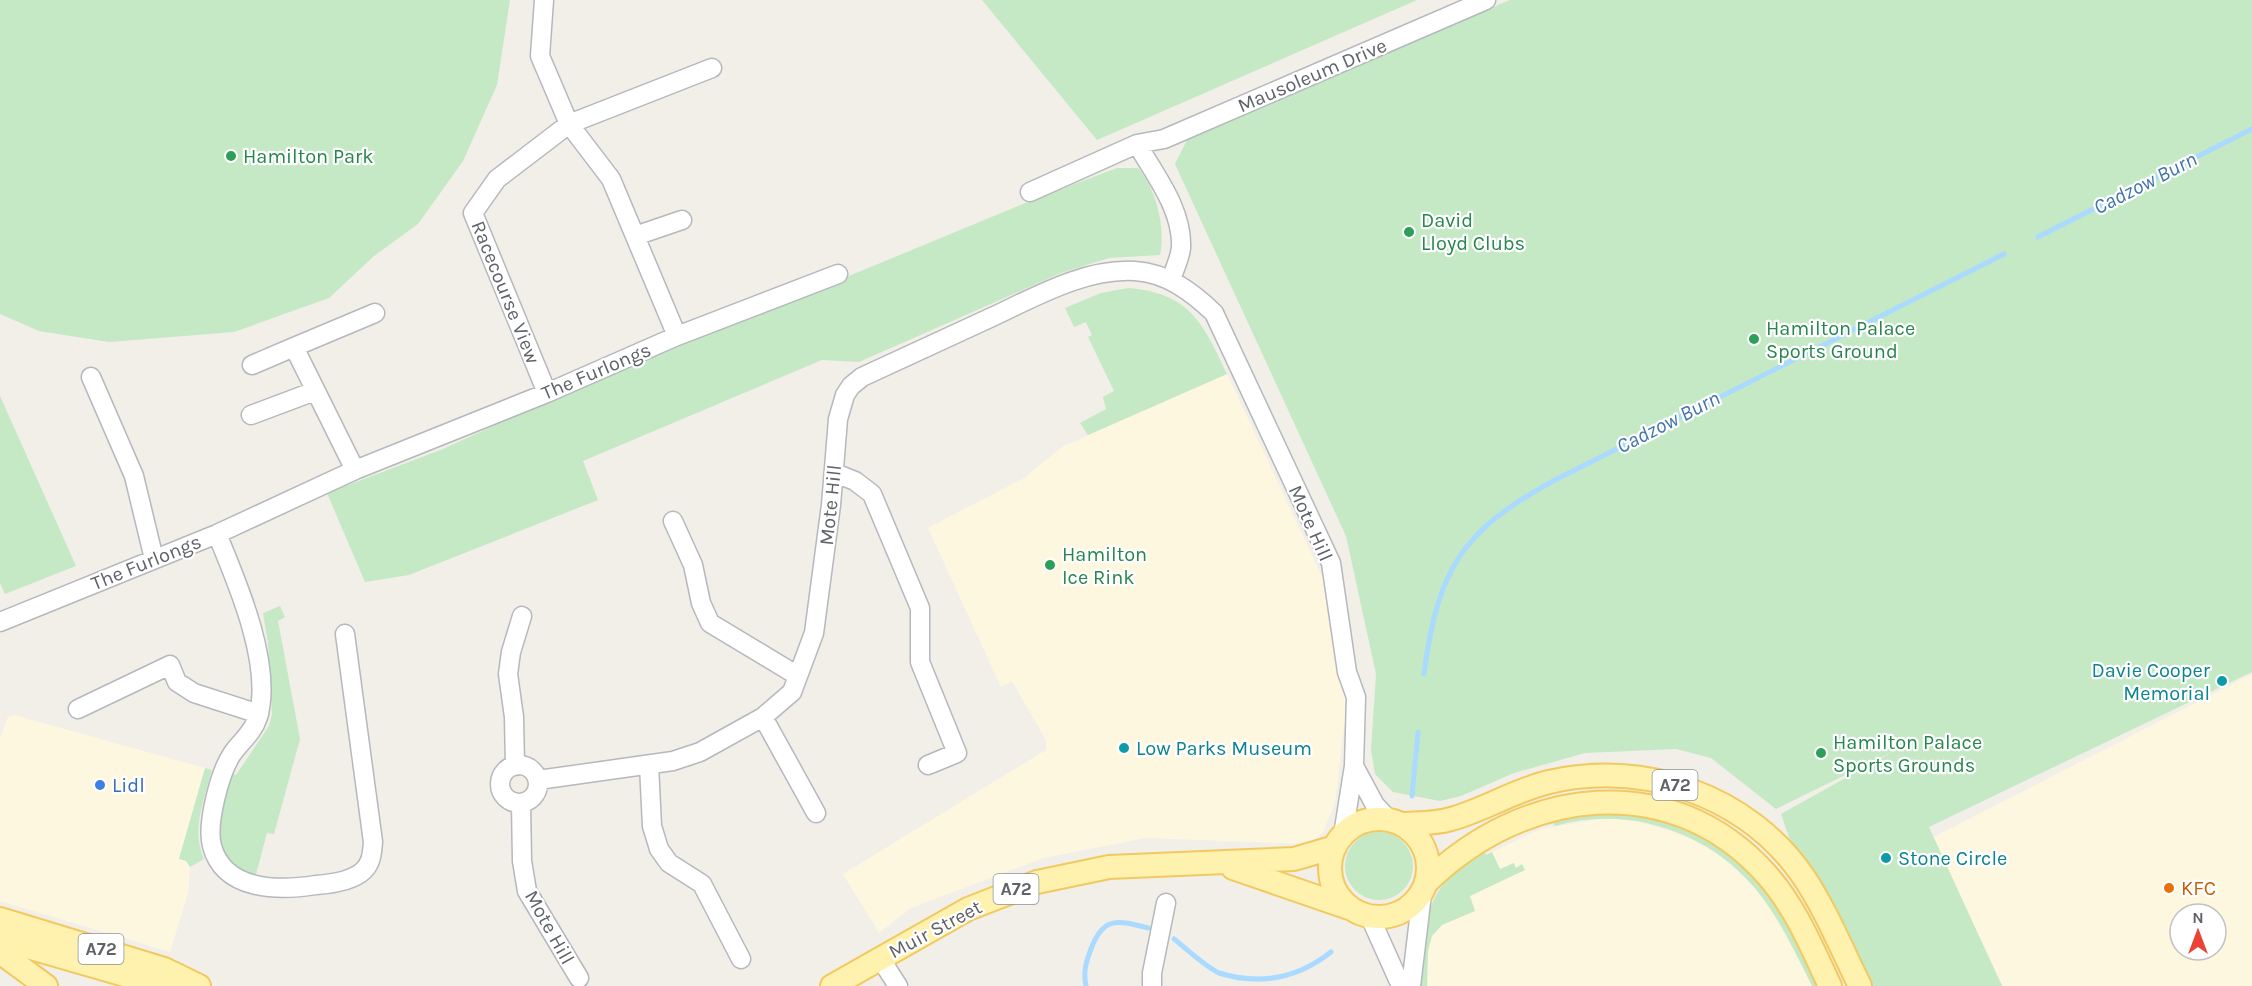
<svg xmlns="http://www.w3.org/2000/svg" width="2252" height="986" viewBox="0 0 2252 986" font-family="Karla,sans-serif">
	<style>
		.commercial { fill: #fef7e0; fill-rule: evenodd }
		.green { fill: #c5e8c5 }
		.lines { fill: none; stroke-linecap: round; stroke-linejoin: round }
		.stream { stroke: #aadaff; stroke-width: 5 }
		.minor-casing { stroke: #b5b8bc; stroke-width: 21 }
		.major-casing { stroke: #f2c960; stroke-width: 26 }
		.minor { stroke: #fff; stroke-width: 18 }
		.major { stroke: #fff2af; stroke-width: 22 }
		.leisure-dot { fill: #2e9e5b; stroke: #fff; stroke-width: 2 }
		.culture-dot { fill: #0f9aa8; stroke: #fff; stroke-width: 2 }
		.shop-dot { fill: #3f7fe0; stroke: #fff; stroke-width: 2 }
		.food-dot { fill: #e8710a; stroke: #fff; stroke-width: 2 }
		.labels { text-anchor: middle; stroke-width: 4.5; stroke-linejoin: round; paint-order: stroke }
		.shield { fill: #fff; stroke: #8f9295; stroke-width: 1.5 }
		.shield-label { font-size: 18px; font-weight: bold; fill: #5f6368 }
		.street-label { font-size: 20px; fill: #5f6368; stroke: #fff }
		.leisure-label { font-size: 20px; fill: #27864d; stroke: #fff; text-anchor: start }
		.culture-label { font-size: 20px; fill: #0d838f; stroke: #fff; text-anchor: start }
		.shop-label { font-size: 20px; fill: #366cbe; stroke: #fff; text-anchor: start }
		.food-label { font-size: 20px; fill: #c56008; stroke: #fff; text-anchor: start }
		.water-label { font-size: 21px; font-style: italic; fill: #4174aa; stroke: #fff }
	</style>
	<rect width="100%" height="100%" fill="#f1efe8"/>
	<path class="commercial" d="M1227,374L1325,583L1347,701L1335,803L1323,832L1309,844L1146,838L1043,858L911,908L879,933L843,874L1046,750V740L1012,681L1001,687L928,528L1024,478L1062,447Z
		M2252,674V986H2003L1932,838ZM2180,914H2216V950H2180Z
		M14,715L205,768L179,858L186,861L190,867L188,893L170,952L0,901V738L8,717Z
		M1606,818L1635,820L1685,836L1715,851L1730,864L1754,887L1775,914L1812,986H1427L1428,935L1486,855L1541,829Z"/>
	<path class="green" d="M0,0H510L497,85L463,161L418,224L374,256L329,298L234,332L109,342L39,331L0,314Z
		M982,0H1417L1097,140Z
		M1510,0H2252V672L1929,827L2002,986H1872L1825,891L1790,840L1781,814L1894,751L1776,809L1711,758L1676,749L1585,753L1514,773L1461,796L1440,801L1393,792L1375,774L1371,750L1376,674L1346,536L1175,164L1190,134Z
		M1117,168H1138C1156,189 1166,227 1160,255L1109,258L1061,273L859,362L822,360L583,461L598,500L409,575L365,582L327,493L443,449L552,399L1035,199Z
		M1128,288C1190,293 1203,323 1227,374L1088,435L1080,423L1106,409L1103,397L1114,391L1088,337L1092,335L1086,322L1074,327L1065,308L1101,293Z
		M0,396L76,566L5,594L0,583Z
		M280,606L285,617L278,621L300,739L274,834L267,833L255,878C203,858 221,815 231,773L236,775L269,726L272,714L268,643L263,613Z
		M205,768L212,770C204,799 191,831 204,859L190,867L186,861L179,859Z
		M1612,813C1730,824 1771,887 1818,986H1812C1795,952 1779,917 1754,887C1707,831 1626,805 1555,826L1553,822L1589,814Z
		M1345 866a34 34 0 1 1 68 0a34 34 0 1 1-68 0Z
		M1484,850L1486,855L1492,852L1500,869L1514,863L1516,868L1522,864L1525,870L1470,896L1475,911L1442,925L1432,936L1428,951L1427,986H1419C1422,949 1421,904 1451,876C1461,867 1473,859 1484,850Z"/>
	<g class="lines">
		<path class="stream" d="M2038,237L2252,129
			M1424,674C1438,569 1461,531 1555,480L2004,254
			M1412,796L1418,732
			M1174,939C1188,950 1203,965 1219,973C1261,986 1298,978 1331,952
			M1086,986C1083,972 1086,962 1091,949C1103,916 1118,920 1148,928"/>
		<defs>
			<path id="minor" d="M544,0L540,56L569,124L611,179L677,336
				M1137,144C1155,175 1183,210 1181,248C1180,258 1174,270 1171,280
				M1030,192L1137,144L1164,139L1486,0
				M635,236L682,220
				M252,365L294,347
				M91,377L134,476L154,559
				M547,393L473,213L497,179L569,124L712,68
				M251,415L315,391
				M355,470L294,347L375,313
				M835,473L855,481L872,494L920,608V662L957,753L928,765
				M673,521L693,565L701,603L710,623L798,676
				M217,534C237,582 273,665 258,717C253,733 241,741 232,754C220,772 206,824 212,846C224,891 278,891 316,885C330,884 352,881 363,871C372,863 372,852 373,842L345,634
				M0,622L217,534L355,470L547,393L677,336L838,274
				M78,709L170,665L177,682L194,693L259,714
				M763,717L816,813
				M649,765L652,826L659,849L669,863L702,884L741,959
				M500 784a19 19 0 1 1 38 0a19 19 0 1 1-38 0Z
				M515,766L514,717L508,674L511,652L522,616
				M1354,766L1375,805L1389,820
				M538,780L673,761L700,752L763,717L792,692L814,633L831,505L838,419L845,395L851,386L862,377C905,357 948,337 992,317C1035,297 1085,268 1135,271C1167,273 1192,292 1214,313L1331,563L1347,672L1356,697L1354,766L1343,835
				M521,803L522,861L527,891L579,978
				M1370,917L1401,986
				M880,958L898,986
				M1152,986V973L1166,903
				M1411,986L1422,894"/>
			<path id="major" d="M1330 868a49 49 0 1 1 98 0a49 49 0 1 1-98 0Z
				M1401,824C1417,823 1435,824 1451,819C1484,810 1515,790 1549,782C1644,760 1747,795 1803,876C1826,910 1842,950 1860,986
				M1233,868L1349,908
				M1427,882C1523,788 1671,767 1767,875C1796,908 1812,948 1830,986
				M0,919L164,969L199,986
				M0,939L163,986
				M0,952L46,986
				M832,986L968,909L1037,882L1109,867L1294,859L1335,847"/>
		</defs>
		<use href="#minor" class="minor-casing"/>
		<use href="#major" class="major-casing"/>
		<use href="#minor" class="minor"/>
		<use href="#major" class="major"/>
	</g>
	<g class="leisure-dot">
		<circle cx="231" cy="156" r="6"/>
		<circle cx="1409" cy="232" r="6"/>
		<circle cx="1754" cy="339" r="6"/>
		<circle cx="1050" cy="565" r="6"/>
		<circle cx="1821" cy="753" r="6"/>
	</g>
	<g class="culture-dot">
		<circle cx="2222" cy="681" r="6"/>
		<circle cx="1124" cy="748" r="6"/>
		<circle cx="1886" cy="858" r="6"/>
	</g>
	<circle class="shop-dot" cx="100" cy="785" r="6"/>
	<circle class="food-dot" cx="2169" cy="888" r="6"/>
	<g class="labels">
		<g class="shield">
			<rect x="1652.5" y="770" width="45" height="30" rx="4.5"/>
			<rect x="993.5" y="874" width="45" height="30" rx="4.5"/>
			<rect x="78.5" y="934" width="45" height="30" rx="4.5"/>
		</g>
		<g class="shield-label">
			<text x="1675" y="791">A72</text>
			<text x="1016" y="895">A72</text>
			<text x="101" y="955">A72</text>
		</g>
		<g class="street-label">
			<text transform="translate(1312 75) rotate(-23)" y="7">Mausoleum Drive</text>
			<text transform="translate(506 292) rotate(68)" y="7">Racecourse View</text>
			<text transform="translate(596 371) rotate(-23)" y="7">The Furlongs</text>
			<text transform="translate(830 505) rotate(-84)" y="7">Mote Hill</text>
			<text transform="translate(1311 523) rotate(66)" y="7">Mote Hill</text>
			<text transform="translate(146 562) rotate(-22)" y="7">The Furlongs</text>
			<text transform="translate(550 927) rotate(61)" y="7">Mote Hill</text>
			<text transform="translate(935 929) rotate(-28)" y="7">Muir Street</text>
		</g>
		<g class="leisure-label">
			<text x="243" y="163">Hamilton Park</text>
			<text x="1421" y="227">David<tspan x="1421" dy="23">Lloyd Clubs</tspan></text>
			<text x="1766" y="335">Hamilton Palace<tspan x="1766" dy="23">Sports Ground</tspan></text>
			<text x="1062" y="561">Hamilton<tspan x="1062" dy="23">Ice Rink</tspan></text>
			<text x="1833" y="749">Hamilton Palace<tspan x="1833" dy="23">Sports Grounds</tspan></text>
		</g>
		<g class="culture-label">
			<text x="2210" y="677" text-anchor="end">Davie Cooper<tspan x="2210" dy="23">Memorial</tspan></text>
			<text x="1136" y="755">Low Parks Museum</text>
			<text x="1898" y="865">Stone Circle</text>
		</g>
		<g class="shop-label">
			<text x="112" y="792">Lidl</text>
		</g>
		<g class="food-label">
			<text x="2181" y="895">KFC</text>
		</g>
		<g class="water-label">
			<text transform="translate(2145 183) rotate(-27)" y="7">Cadzow Burn</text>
			<text transform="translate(1668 422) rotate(-27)" y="7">Cadzow Burn</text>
		</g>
	</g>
	<g transform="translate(2198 932)"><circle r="28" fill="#ffffff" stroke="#bfc1c3" stroke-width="1.5"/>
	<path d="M0-4.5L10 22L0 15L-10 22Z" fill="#ea4335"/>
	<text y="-9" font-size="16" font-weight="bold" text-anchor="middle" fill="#5f6368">N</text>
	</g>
</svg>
